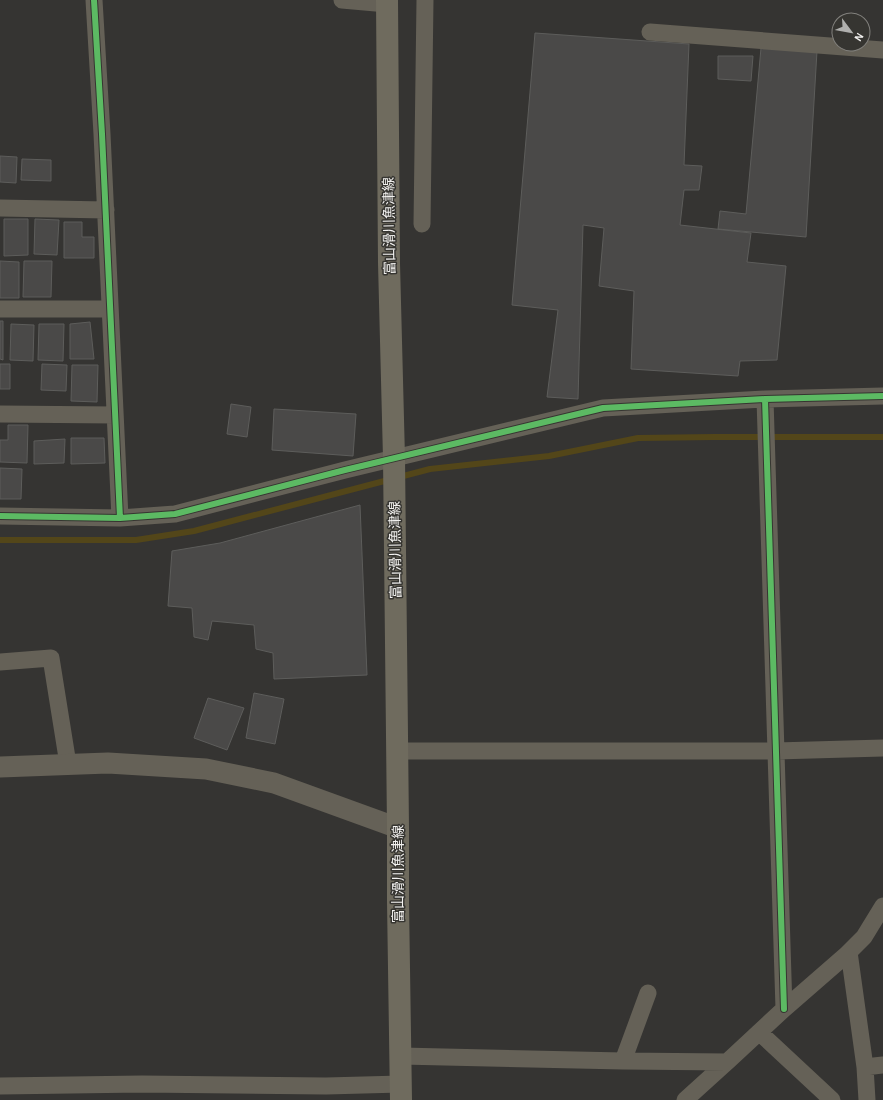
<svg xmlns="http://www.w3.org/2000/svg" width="883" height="1100" viewBox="0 0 883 1100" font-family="'Alegreya Sans','Noto Sans JP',sans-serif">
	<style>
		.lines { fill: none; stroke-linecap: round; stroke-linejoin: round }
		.stream { stroke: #534619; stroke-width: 6 }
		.building { fill: #4a4948; stroke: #5d5d5b }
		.minor { stroke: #656157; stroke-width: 17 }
		.tertiary { stroke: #656157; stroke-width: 21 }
		.secondary { stroke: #6f6b5e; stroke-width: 22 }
		.cycleway-casing { stroke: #363531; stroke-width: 8 }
		.cycleway { stroke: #5cba63; stroke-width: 6 }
		.labels { text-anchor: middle; stroke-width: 3; stroke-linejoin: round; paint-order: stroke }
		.street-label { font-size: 14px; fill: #f3f2f0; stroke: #363531 }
	</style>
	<rect width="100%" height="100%" fill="#353432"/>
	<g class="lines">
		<path class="stream" d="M0,540H136L194,531L430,469L549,456L638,438L713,437H883"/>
	</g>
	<path class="building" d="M535,33L689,44L684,165L702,166L699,190H684L680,225L751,233L747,262L786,266L777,360L740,361L738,376L631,369L634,291L599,286L604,228L583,225L578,399L547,397L558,310L512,305Z
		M761,48L817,51L806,237L718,229L720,211L746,214Z
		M718,56H753L751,81L718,79Z
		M0,156L17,157L16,183L0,182Z
		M22,159L51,160V181L21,180Z
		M4,219H28V255L4,256Z
		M35,219L59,220L57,255L34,254Z
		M64,222H82V237H94V258H64Z
		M0,261L19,262V298H0Z
		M24,261H52L51,297H23Z
		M0,321H3V360L0,359Z
		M90,322L94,359H70V324Z
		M11,324L34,325L33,361L10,360Z
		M39,324H64L63,361L38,360Z
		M0,364H10V389H0Z
		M42,364L67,365L66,391L41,390Z
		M72,365H98L97,402L71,401Z
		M231,404L251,407L247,437L227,434Z
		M274,409L356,414L353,456L272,450Z
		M8,425H28L27,463L0,462V440H8Z
		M71,438H104L105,463L71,464Z
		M65,439L64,463L34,464V441Z
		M0,468L22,469L21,499H0Z
		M360,505L367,675L274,679L273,653L256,649L254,625L212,621L208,640L194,637L192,608L168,606L172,551L220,543Z
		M254,693L284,699L275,744L246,738Z
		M208,698L244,708L227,750L194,738Z"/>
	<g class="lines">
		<path class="minor" d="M94,0L102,134L120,518
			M342,0L387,4
			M650,32L883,50
			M0,208L106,210
			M422,224L425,0
			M0,309H110
			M765,399L784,1009
			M0,414L115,415
			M0,516L120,518L175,514L345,470L603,408L765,399L883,396
			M0,662L51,658L68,764
			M397,751H776L883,748
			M849,952L865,1067
			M648,993L623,1061L727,1062L784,1009L846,955L864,937L883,906
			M759,1032L832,1100
			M401,1056L623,1061
			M0,1086L142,1084L326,1086L401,1084
			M685,1100L727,1062
			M867,1100L865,1067L883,1065"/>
		<path class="tertiary" d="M0,767L108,763L206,769L274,783L398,828"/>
		<path class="secondary" d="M387,0L389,263L394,458L398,828V902L401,1100"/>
		<defs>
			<path id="cycleway" d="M94,0L102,134L120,518
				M765,399L784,1009
				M0,516L120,518L175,514L345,470L603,408L765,399L883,396"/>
		</defs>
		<use href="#cycleway" class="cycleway-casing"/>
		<use href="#cycleway" class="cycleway"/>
	</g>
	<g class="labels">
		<g class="street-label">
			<text transform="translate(389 226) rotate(-91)" y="5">富山滑川魚津線</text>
			<text transform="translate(395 550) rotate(-91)" y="5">富山滑川魚津線</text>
			<text transform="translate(398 874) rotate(-90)" y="5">富山滑川魚津線</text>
		</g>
	</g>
	<g transform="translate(851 32) rotate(122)"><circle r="19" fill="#363531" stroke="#82817d"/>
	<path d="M0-3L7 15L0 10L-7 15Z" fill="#b0b0ae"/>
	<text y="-6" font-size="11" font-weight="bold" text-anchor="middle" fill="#f3f2f0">N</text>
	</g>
</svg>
